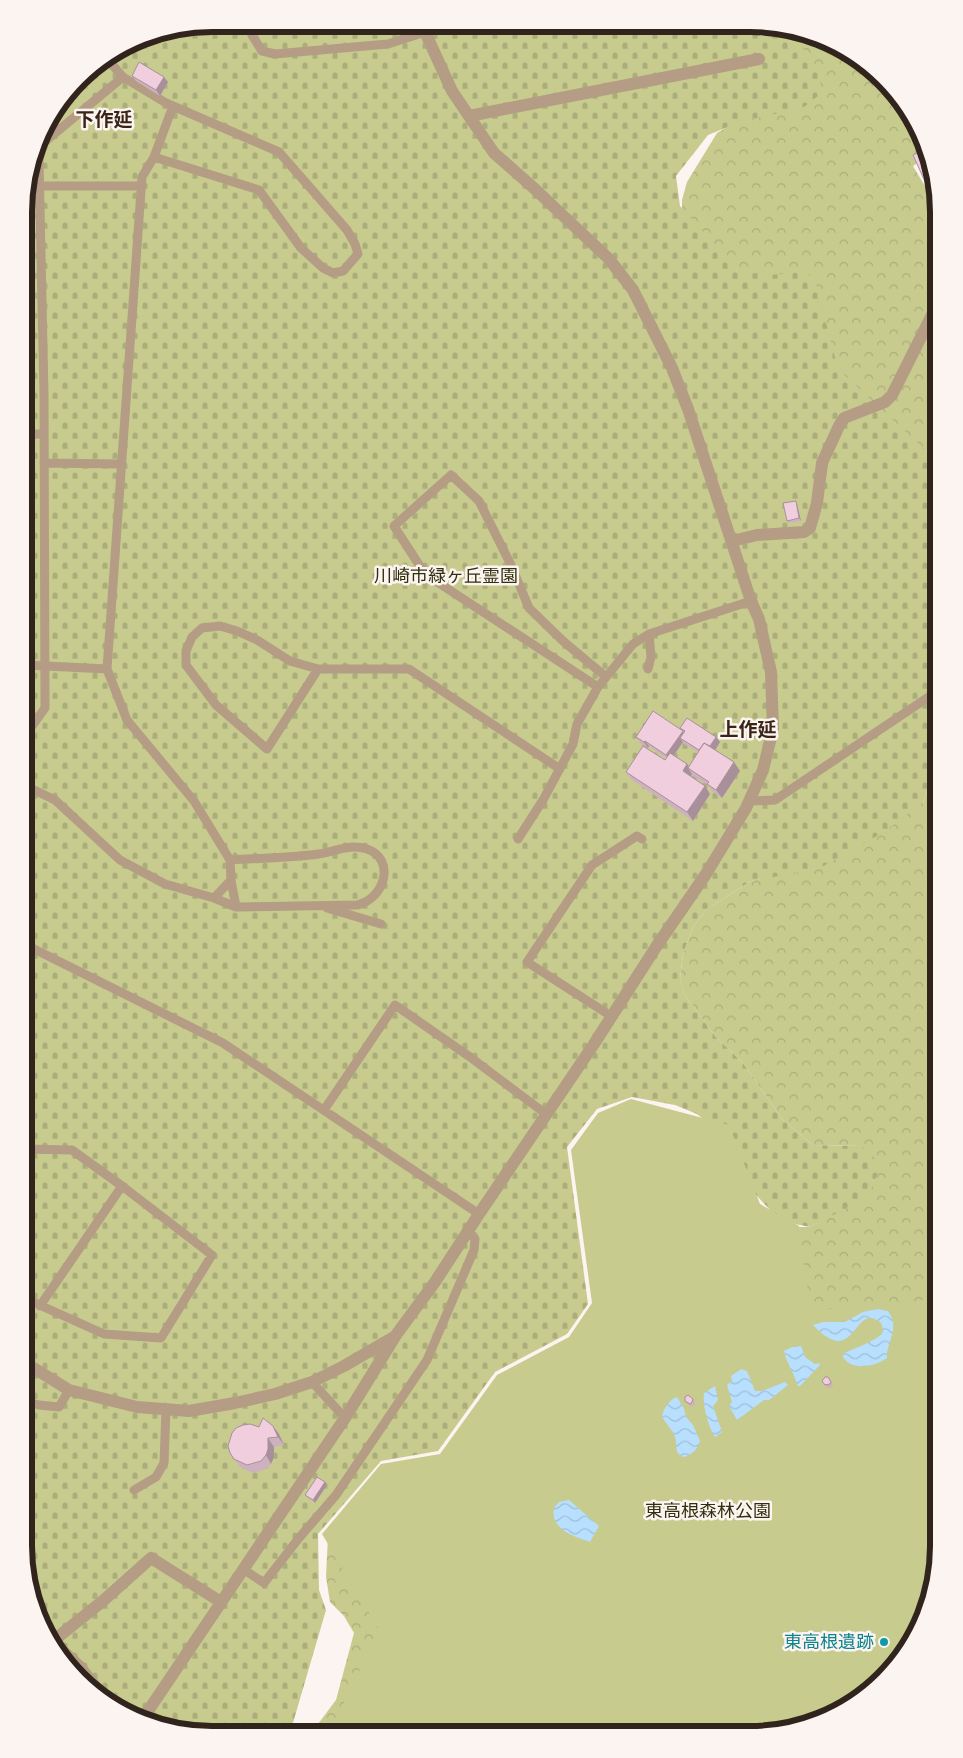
<svg xmlns="http://www.w3.org/2000/svg" width="963" height="1758" viewBox="0 0 963 1758" font-family="Barlow,'Noto Sans JP',sans-serif">
	<style>
		.forest { fill: url(#forest-crowns) }
		.cemetery { fill: url(#cemetery-stones) }
		.park { fill: #c7cb8e }
		.water { fill: url(#water-waves) }
		.lines { fill: none; stroke-linecap: round; stroke-linejoin: round }
		.service { stroke: #b49d84; stroke-width: 9 }
		.minor { stroke: #b49d84; stroke-width: 12 }
		.wall { fill: #ceb1bf; fill-rule: evenodd }
		.shaded-wall { fill: #a8909b }
		.building { fill: #f0cede; stroke: #a8909b }
		.culture-dot { fill: #0f9aa8; stroke: #fbf4f1; stroke-width: 2 }
		.labels { text-anchor: middle; stroke-width: 5; stroke-linejoin: round; paint-order: stroke }
		.park-label { font-size: 18px; fill: #2f300e; stroke: #fbf4f1 }
		.culture-label { font-size: 18px; fill: #0d838f; stroke: #fbf4f1; text-anchor: end }
		.neighbourhood-label { font-size: 19px; font-weight: bold; fill: #3b2316; stroke: #fbf4f1 }
		.rim { fill: none; stroke: #30241d; stroke-width: 6 }
	</style>
	<defs>
		<pattern id="forest-crowns" width="20" height="18" patternUnits="userSpaceOnUse" patternTransform="scale(1.25)"><rect width="20" height="18" fill="#c7cb8e"/><path d="M2 6a3 3 0 1 1 6 0M12 15a3 3 0 1 1 6 0" fill="none" stroke="#abae7a"/></pattern>
		<pattern id="cemetery-stones" width="16" height="16" patternUnits="userSpaceOnUse" patternTransform="scale(1.25)"><rect width="16" height="16" fill="#c7cb8e"/><path d="M2 7V4a2 2 0 0 1 4 0v3zM10 15v-3a2 2 0 0 1 4 0v3z" fill="#abae7a"/></pattern>
		<pattern id="water-waves" width="16" height="10" patternUnits="userSpaceOnUse" patternTransform="scale(1.25)"><rect width="16" height="10" fill="#b8dffe"/><path d="M0 5q4-4 8 0t8 0" fill="none" stroke="#9ebfd9"/></pattern>
	</defs>
	<rect width="100%" height="100%" fill="#fbf4f1"/>
	<path class="forest" d="M790,28L834,43L875,70L907,107L929,151L930,154L913,166L926,188L936,192L939,212V564L751,285L682,212V200L687,182L717,133L732,124L798,45V35Z
		M939,772V1307L587,1734L314,1733L315,1728L336,1700L354,1633L344,1616L330,1602L326,1577L328,1536L425,1470L575,1336L745,1195L779,1227H810L833,1214L861,1146L813,1145L782,1119L743,1063L715,1036L684,994L680,978L683,954L693,927L707,909L751,881L770,877L923,802L933,777Z"/>
	<path class="cemetery" d="M212,24L758,27L760,36L792,32L816,67L823,92L804,107L740,122L708,135L676,176L680,206L738,271L768,275L807,272L816,284L838,369L939,463V772L933,777L923,802L884,832L818,869L751,881L707,909L693,927L683,954L680,978L684,994L715,1036L743,1063L782,1119L813,1145L861,1146L882,1165L867,1197L810,1227L780,1221L747,1185L721,1134L697,1114L675,1105L632,1097L597,1109L567,1147L588,1304L567,1334L495,1372L438,1451L381,1461L318,1534L319,1590L326,1610L290,1733H187L140,1720L97,1695L63,1660L34,1607L24,1546L25,188L43,129L88,71L140,38Z"/>
	<path class="park" d="M631,1099L729,1125L760,1204L799,1226L811,1314L844,1305L881,1301L913,1303L926,1299L939,1290V1558L929,1607L900,1660L865,1695L812,1724L751,1734L330,1733L379,1629L322,1534L381,1464L440,1454L497,1375L569,1337L592,1303L571,1150L598,1113Z"/>
	<path class="water" d="M877,1309L888,1311C901,1329 886,1341 887,1358C876,1366 852,1372 843,1357V1354C850,1350 881,1339 883,1332C883,1332 882,1325 882,1324C853,1297 857,1372 813,1325L823,1322H845L863,1312Z
		M801,1346L805,1357L815,1364L819,1363L820,1365L800,1386H798C794,1373 787,1364 784,1351L792,1347Z
		M741,1369L747,1371L755,1391H762L785,1382L788,1385L769,1400H764L737,1420L729,1406L732,1402L727,1385L732,1381L731,1376Z
		M715,1386L718,1400L713,1406L722,1432L715,1437C709,1428 702,1404 704,1393Z
		M677,1397L684,1409L686,1417L693,1425L700,1441C697,1450 693,1453 685,1457C673,1454 678,1446 675,1437C673,1430 665,1423 662,1416C664,1408 669,1400 677,1397Z
		M569,1500L599,1526L590,1542C573,1536 550,1529 554,1508L559,1502Z"/>
	<g class="lines">
		<path class="service" d="M249,24L252,35L262,51L275,54L388,44L425,32
			M123,77L166,103L279,152L347,230L355,244L358,254L343,271L333,273L323,268L301,248L259,190L154,157
			M39,186H141
			M25,434H44
			M44,463L121,464
			M107,669L142,177L154,157L173,106
			M318,669L267,749L216,705L186,665V651L192,637L202,628L220,626L237,631L257,640L290,661L318,669H409L560,769
			M648,669L651,657L649,634
			M598,687L425,574L394,526L451,475L479,501L511,565L529,608L563,641L606,677
			M25,732L30,729L45,708L44,395L39,160L42,144L123,77L107,59
			M25,792L32,789L55,800L120,860L165,884L214,898L231,880L230,860L194,801L127,720L107,669L25,665
			M749,801L775,800L939,690
			M518,839L543,800L573,744L577,724L598,687L633,644L649,634L751,601
			M231,880L236,907
			M214,898L236,907L357,905C385,899 396,859 367,849C349,843 335,852 318,854C289,858 259,858 230,860
			M327,908L381,924
			M24,944L223,1043L479,1214
			M611,1016L527,962L592,865L637,836L642,839
			M324,1110L395,1005L470,1057L546,1114
			M24,1298L104,1334L161,1338L212,1255L122,1186L72,1150L24,1149
			M40,1306L122,1186
			M312,1382L345,1418
			M24,1401L39,1405L59,1407L69,1390
			M134,1490L156,1477L164,1463L166,1409
			M243,1569L264,1583L299,1538L336,1495L427,1360L474,1250L475,1239L469,1231"/>
		<path class="minor" d="M469,116L759,59
			M40,140L42,144
			M732,541L757,535L804,532L810,528L817,503L822,463L839,426L844,418L885,402L892,395L939,301
			M24,1362L69,1390L137,1407L189,1411L235,1403L275,1394L312,1382L344,1366L394,1337
			M52,1641L80,1667L108,1702
			M53,1641L104,1600L151,1558L221,1602
			M142,1720L345,1418L396,1335L435,1282L479,1214L594,1044L656,947L706,874L746,808L763,770L773,729L771,672L759,619L751,601L688,409L672,368L633,290L609,259L536,190L494,153L452,91L425,32L423,25"/>
	</g>
	<path class="wall" d="M132,76L168,82L160,96L136,81Z
		M929,151L935,189L931,191L927,186Z
		M797,504L801,521L789,523L787,521Z
		M680,728L716,737L720,742L715,750L734,762L740,771L722,798L713,792L709,786L693,776L692,774L691,776L705,786L710,794L693,821L632,780L626,772L665,760L666,758L649,746L648,748L640,743L636,737L682,730ZM683,742L684,744L698,752L689,766L687,764L674,755Z
		M828,1377L833,1384L832,1387L827,1388L822,1381Z
		M693,1399L695,1402L694,1405L692,1407L687,1403L685,1401Z
		M279,1434L284,1445L274,1447V1457L271,1464L266,1469L253,1473L240,1467L230,1453Z
		M325,1482L327,1485L315,1503L307,1497L305,1495Z"/>
	<path class="shaded-wall" d="M164,77L168,82L160,96L156,90Z
		M796,501L797,504L801,521L799,518Z
		M683,731L687,736L680,738L683,742L670,761L666,755Z
		M716,737L720,742L714,752L710,746Z
		M645,741L649,746L648,748L644,742Z
		M734,762L740,771L722,798L716,790Z
		M687,764L692,770L688,768L692,774L689,779L683,771Z
		M705,786L710,794L693,821L687,812Z
		M273,1426L279,1434L284,1445L278,1437Z
		M268,1438L274,1447V1457L271,1464L266,1455Z
		M325,1482L327,1485L315,1503L313,1500Z"/>
	<path class="building" d="M139,62L164,77L156,90L132,76Z
		M928,148L929,151L934,182L927,186L913,155Z
		M796,501L799,518L787,521L783,503Z
		M653,711L683,731L666,755L645,741L644,742L636,737Z
		M687,718L716,737L710,746L704,743L699,750L680,738L685,731L680,728Z
		M704,743L734,762L716,790L707,784L709,782L688,768Z
		M643,746L665,760L670,753L687,764L683,771L705,786L687,812L626,772Z
		M825,1377H828L831,1382L830,1384L825,1385L822,1381Z
		M688,1395L693,1399L692,1402L690,1404L685,1401V1397Z
		M263,1418L273,1426L278,1437L268,1438V1449L266,1455L261,1461L247,1465L234,1459L230,1453L228,1446L232,1433L236,1428L243,1425L250,1424L259,1427Z
		M317,1477L325,1482L313,1500L305,1495Z"/>
	<circle class="culture-dot" cx="884" cy="1642" r="5"/>
	<g class="labels">
		<g class="park-label">
			<text x="446" y="582">川崎市緑ヶ丘霊園</text>
			<text x="708" y="1517">東高根森林公園</text>
		</g>
		<g class="culture-label">
			<text x="874" y="1648">東高根遺跡</text>
		</g>
		<g class="neighbourhood-label">
			<text x="104" y="126">下作延</text>
			<text x="748" y="736">上作延</text>
		</g>
	</g>
	<path d="M0 0H963V1758H0ZM212 32H750A180 180 0 0 1 930 212V1546A180 180 0 0 1 750 1726H212A180 180 0 0 1 32 1546V212A180 180 0 0 1 212 32Z" fill="#fbf4f1" fill-rule="evenodd"/>
	<path class="rim" d="M212 32H750A180 180 0 0 1 930 212V1546A180 180 0 0 1 750 1726H212A180 180 0 0 1 32 1546V212A180 180 0 0 1 212 32Z"/>
</svg>
